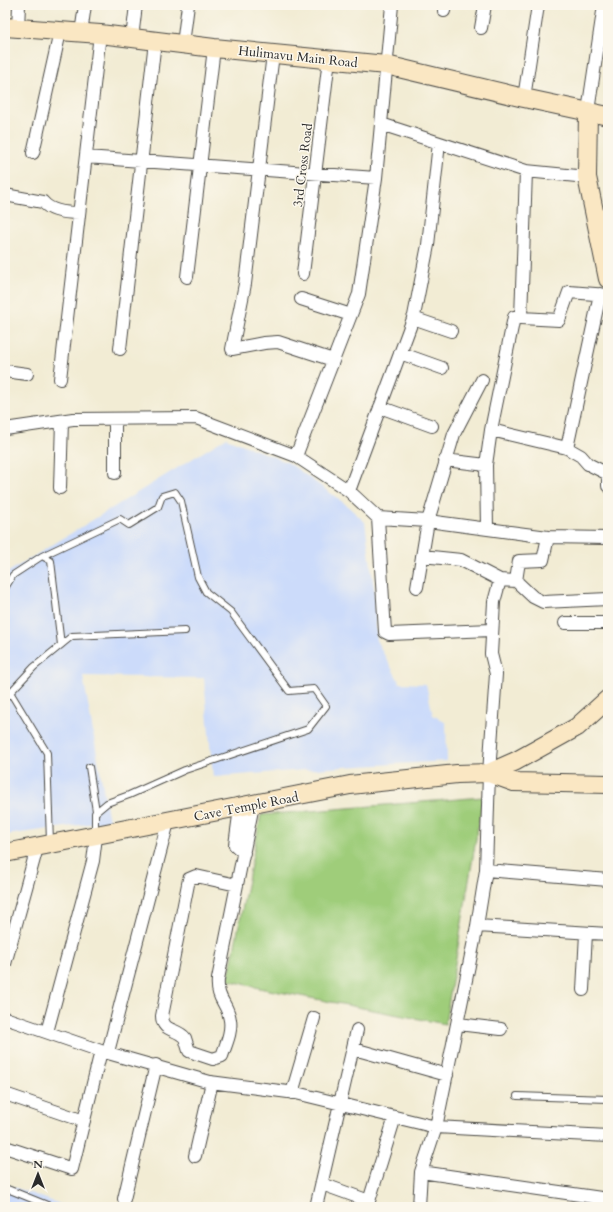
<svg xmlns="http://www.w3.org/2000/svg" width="613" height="1212" viewBox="0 0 613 1212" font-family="Cardo,serif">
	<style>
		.built { fill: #ccdbfa }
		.green { fill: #9fcd7a; stroke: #657c52 }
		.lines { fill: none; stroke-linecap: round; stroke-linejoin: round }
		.lane-casing { stroke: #494844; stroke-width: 8 }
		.street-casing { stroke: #494844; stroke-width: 14 }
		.secondary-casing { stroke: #494844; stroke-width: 20 }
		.lane { stroke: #fff; stroke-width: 6 }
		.street { stroke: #fff; stroke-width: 12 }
		.secondary { stroke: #fae7c3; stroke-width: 18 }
		.labels { text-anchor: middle; stroke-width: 3; stroke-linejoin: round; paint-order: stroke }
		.street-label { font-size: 13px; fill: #2b2b2b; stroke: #fbf7ec }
	</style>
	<rect width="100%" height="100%" fill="#fbf7ec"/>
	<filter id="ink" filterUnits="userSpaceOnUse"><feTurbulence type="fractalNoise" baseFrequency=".025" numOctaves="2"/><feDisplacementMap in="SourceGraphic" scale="8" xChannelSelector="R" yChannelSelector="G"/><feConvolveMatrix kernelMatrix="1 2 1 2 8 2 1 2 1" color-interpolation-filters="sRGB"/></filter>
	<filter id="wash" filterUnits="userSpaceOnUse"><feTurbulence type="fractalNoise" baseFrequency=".012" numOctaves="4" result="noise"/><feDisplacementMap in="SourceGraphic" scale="16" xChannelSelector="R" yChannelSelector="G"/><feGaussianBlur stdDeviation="0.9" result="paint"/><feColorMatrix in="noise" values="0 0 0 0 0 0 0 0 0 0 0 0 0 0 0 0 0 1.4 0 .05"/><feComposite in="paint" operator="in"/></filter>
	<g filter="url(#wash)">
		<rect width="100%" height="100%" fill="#f2ecd4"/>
		<path class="built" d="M226,438L289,463L344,503L365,522L374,588L377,642L400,683L426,684L433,715L446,723L447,761L342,767L213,777L204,678L83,676L109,821L5,835V574Z
			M5,1184L68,1207H5Z"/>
		<path class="green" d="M483,797L445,1024L259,988L228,980L261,815Z"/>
	</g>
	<g filter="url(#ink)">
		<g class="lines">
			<defs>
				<path id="lane" d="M42,556L120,519L129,525L158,507L162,496L175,492L181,501L198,577L206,592L231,612L289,691L314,689L326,706L308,729L185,770L129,795L107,803L95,813V833
					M5,588L13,575L42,556L51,561L61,645
					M10,692L47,753L50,842
					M5,698L34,667L72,636L185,631
					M89,767L96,811
					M517,1096L608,1099
					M5,1188L52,1207"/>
				<path id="street" d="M392,5L381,124L526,171L587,177
					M444,11L445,5
					M18,28L19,5
					M481,28L485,5
					M81,33L85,5
					M132,38L136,5
					M183,44L188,5
					M273,54L245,284L232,349L264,343L278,342L333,360
					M524,98L538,5
					M588,111L604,5
					M33,153L60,32
					M86,157L376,178
					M5,195L43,202C51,212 67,213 79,213
					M303,274L329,59
					M187,277L214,48
					M301,299L351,315
					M413,318L451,331
					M521,318L559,320L569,292L608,295
					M120,349L155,41
					M400,353L442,368
					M5,371L27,374
					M60,379L100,34
					M380,407L432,426
					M5,429L73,419L196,418L296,456L349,491L378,518L385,632L389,634L492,630
					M491,430L567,448L600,294
					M567,448L581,456L588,464L608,474V486
					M296,456L359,294L376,178L381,124
					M445,460L486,465L491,430L514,317L521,318L526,171
					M486,465L487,528
					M115,473V419
					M60,488L62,421
					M349,491L414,316L428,245L439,143
					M378,518L428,521L454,434L482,380
					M422,556L461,560L500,580L516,581L533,597L543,602L608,599
					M516,581L519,561L543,560L548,537
					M417,587L428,521L548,537L608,538
					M565,623H608
					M240,808L235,845L244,853
					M486,870L608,880
					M237,885L196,876L189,879L162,1016C162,1032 177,1028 185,1038L189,1051L213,1059L222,1056C226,1044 232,1032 230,1020C228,1003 216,1000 218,979L253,805
					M477,926L608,934
					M5,964L37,848
					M583,990L586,933
					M5,1018L101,1051L210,1082L296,1093L436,1127L608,1136
					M458,1024L501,1029
					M47,1032L93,861L96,837
					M354,1049L447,1075
					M108,1052L168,822
					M292,1093L314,1018
					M5,1094L84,1121
					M5,1147L72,1169L101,1051
					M195,1156L212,1082
					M421,1172L608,1199
					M322,1184L369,1201L395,1117
					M124,1199L156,1065
					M316,1207L357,1030
					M419,1207L421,1172L436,1127L477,926L486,870L489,773L496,674L491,654L494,602L500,580"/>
				<path id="secondary" d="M5,27L100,34L214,48L386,65L524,98L608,116
					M588,111L587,177L608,279
					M489,773L514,782L608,784
					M5,853L350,785L457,774L489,773L516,761L577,727L608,699"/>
			</defs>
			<use href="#lane" class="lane-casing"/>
			<use href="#street" class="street-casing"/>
			<use href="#secondary" class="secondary-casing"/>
			<use href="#lane" class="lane"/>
			<use href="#street" class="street"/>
			<use href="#secondary" class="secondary"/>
		</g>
	</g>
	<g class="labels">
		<g class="street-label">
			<text transform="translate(298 56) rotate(6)" y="5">Hulimavu Main Road</text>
			<text transform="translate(302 165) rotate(-83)" y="5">3rd Cross Road</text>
			<text transform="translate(246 806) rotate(-11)" y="5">Cave Temple Road</text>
		</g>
	</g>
	<rect width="613" height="1212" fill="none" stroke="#fbf7ec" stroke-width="20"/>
	<g transform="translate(38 1174)" stroke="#fbf7ec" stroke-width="3" paint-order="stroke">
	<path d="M0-3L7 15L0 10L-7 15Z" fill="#2b2b2b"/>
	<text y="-6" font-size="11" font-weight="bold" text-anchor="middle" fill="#2b2b2b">N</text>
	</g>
</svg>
